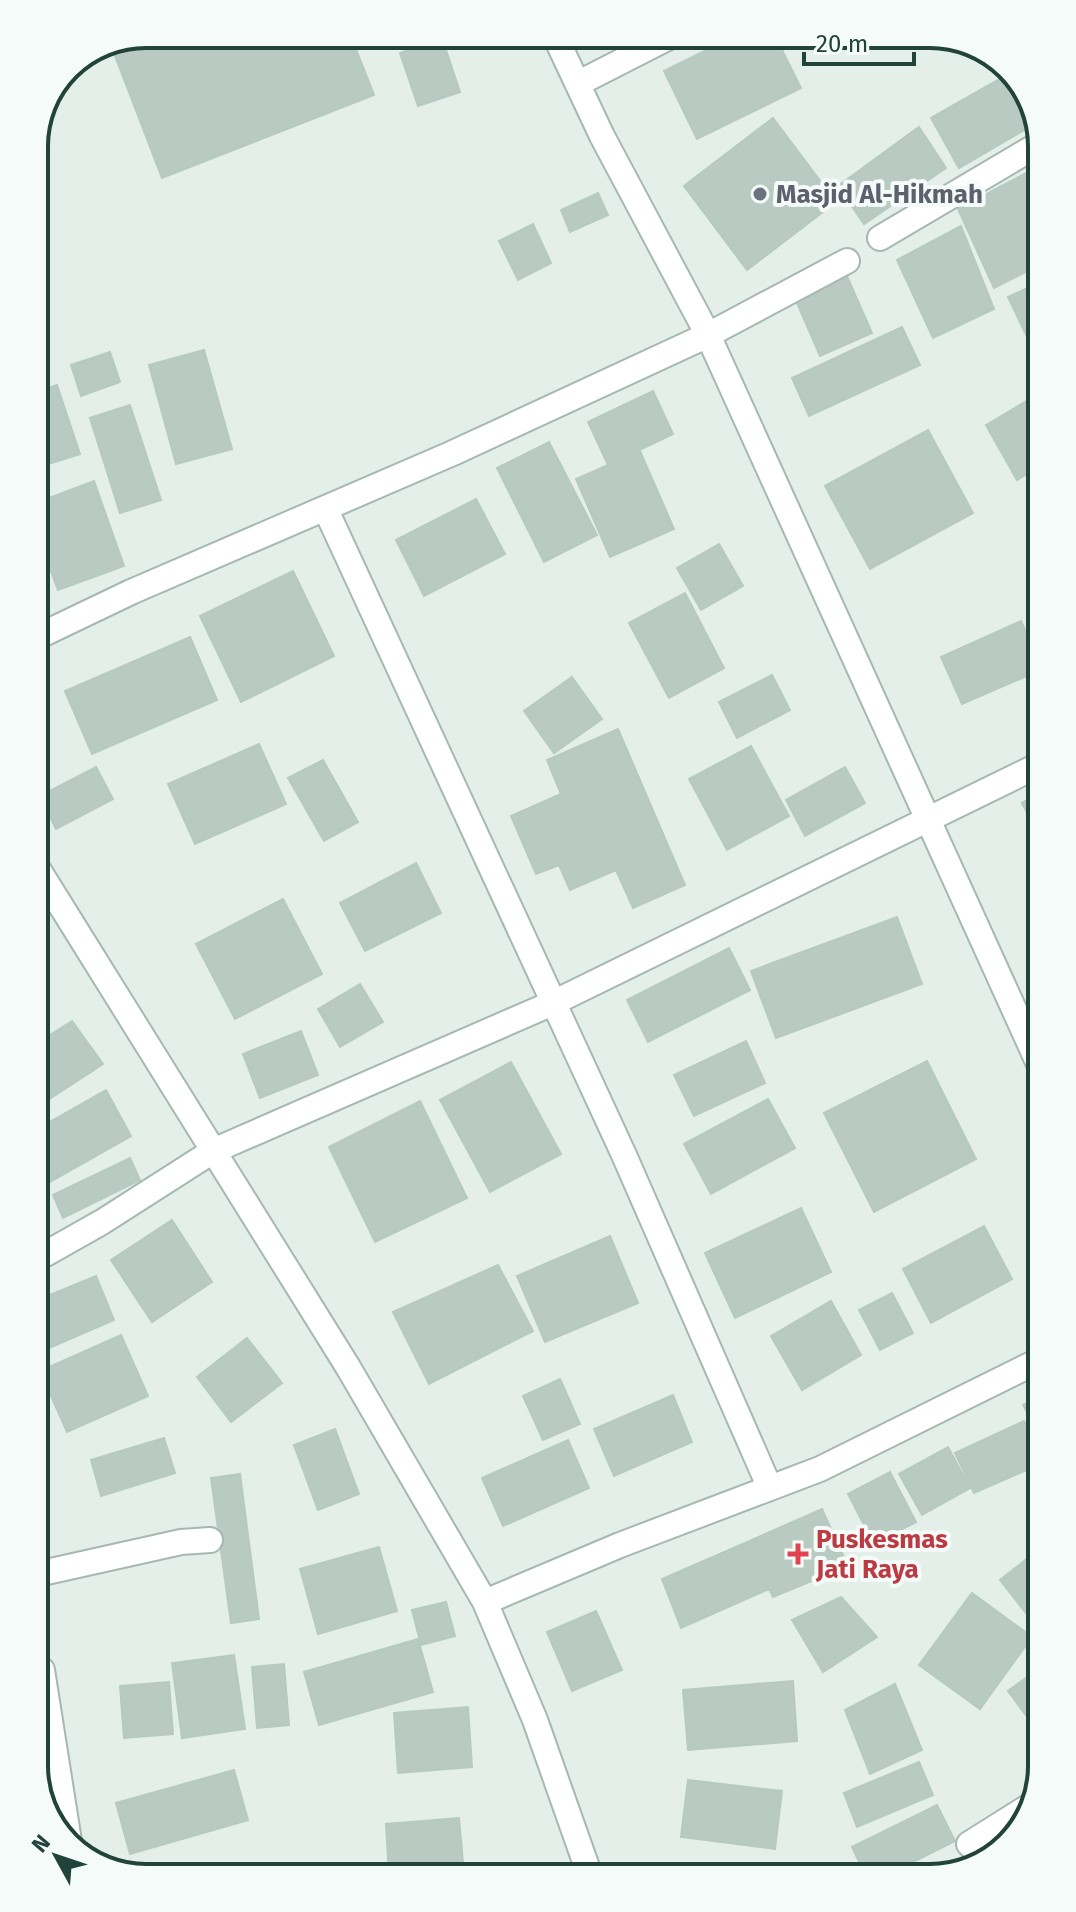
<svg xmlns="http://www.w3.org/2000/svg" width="1076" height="1912" viewBox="0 0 1076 1912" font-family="'Fira Sans',sans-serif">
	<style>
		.building { fill: #b9cac3; stroke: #b6c9c2; stroke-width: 2 }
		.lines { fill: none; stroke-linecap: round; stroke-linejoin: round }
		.street-casing { stroke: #a6b8b2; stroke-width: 28 }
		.street { stroke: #fff; stroke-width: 24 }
		.worship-dot { fill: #6b7280; stroke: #f5fbf8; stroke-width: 3 }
		.health-dot { fill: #e0444e; stroke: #f5fbf8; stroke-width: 3 }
		.labels { text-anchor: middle; stroke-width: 8; stroke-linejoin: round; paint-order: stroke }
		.worship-label { font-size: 26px; font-weight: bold; fill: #5b616d; stroke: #f5fbf8; text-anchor: start }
		.health-label { font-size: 26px; font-weight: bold; fill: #be3a42; stroke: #f5fbf8; text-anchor: start }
		.rim { fill: none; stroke: #21433a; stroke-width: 4 }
	</style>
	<rect width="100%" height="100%" fill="#e4efea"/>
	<path class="building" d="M146,34H350L374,95L162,178L112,48Z
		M739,34H774L801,88L697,139L664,71Z
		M442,38L460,92L418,106L400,53Z
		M1010,73L1033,109V125L959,168L931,118Z
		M773,118L836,202L747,270L684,186Z
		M919,127L946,168L864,224L838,186Z
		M1028,172L1034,182V268L994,288L958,209Z
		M598,193L608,215L570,232L561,210Z
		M533,224L551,263L518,280L499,241Z
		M961,226L994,309L933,338L897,260Z
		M846,274L872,333L820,356L794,296Z
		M1034,285V339L1029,341L1008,297Z
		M35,310L47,344L35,348Z
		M902,327L920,365L809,416L792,378Z
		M204,350L232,449L176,464L149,365Z
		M110,352L120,382L81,396L71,365Z
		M57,385L80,454L36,468V392Z
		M653,391L673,434L608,465L588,422Z
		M1035,396V469L1017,480L986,425Z
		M130,405L161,500L120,513L90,418Z
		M928,430L973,513L870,569L825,486Z
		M549,442L597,535L544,562L497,468Z
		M640,451L674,529L610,557L576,479Z
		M94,481L124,566L58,590L36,531V503Z
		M476,499L505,554L424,596L396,540Z
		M719,544L743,586L701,610L677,568Z
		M293,571L334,656L241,702L200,616Z
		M685,593L724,668L669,698L629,623Z
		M1021,621L1036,655V672L962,704L941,657Z
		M190,637L217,700L92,754L65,691Z
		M772,675L790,710L737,738L719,702Z
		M572,677L602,719L554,753L524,711Z
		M618,729L685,885L633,908L616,870L570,890L559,865L536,874L511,816L561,794L547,760Z
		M259,744L286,804L195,844L168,784Z
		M751,746L789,816L727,850L689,779Z
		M323,760L358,822L324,841L288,778Z
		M96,767L113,799L56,829L40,796Z
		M845,767L865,803L805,836L786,800Z
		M1037,795V832L1022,803Z
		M416,863L441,913L365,951L340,903Z
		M283,899L322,974L235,1019L196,944Z
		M897,917L922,984L776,1038L751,971Z
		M729,948L750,990L648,1042L627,1000Z
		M360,984L383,1022L340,1047L318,1009Z
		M72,1021L103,1064L39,1106V1042Z
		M301,1031L318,1075L260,1098L243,1054Z
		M746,1041L765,1083L694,1116L674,1075Z
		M927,1061L976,1159L874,1212L824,1113Z
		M511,1062L561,1154L490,1192L440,1100Z
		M106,1090L131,1136L50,1182L39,1164V1128Z
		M768,1099L795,1148L711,1194L684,1144Z
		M420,1101L467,1198L375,1242L329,1147Z
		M130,1158L140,1180L63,1218L53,1195Z
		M801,1208L831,1272L735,1318L705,1253Z
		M172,1220L212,1282L152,1322L111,1260Z
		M984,1226L1012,1279L931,1323L903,1269Z
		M610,1236L638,1303L545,1342L517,1276Z
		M498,1265L533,1331L429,1384L393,1312Z
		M96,1276L114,1320L40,1352V1299Z
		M892,1293L913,1333L880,1350L859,1310Z
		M831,1301L861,1355L802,1390L771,1336Z
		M121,1335L148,1396L67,1432L40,1371Z
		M247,1338L282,1383L231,1422L197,1377Z
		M560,1379L580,1424L543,1440L523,1396Z
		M673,1395L692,1442L614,1476L594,1429Z
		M1040,1397V1436L1023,1405Z
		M1024,1421L1040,1450V1464L974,1493L955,1453Z
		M335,1429L359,1494L318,1510L294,1445Z
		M164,1438L175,1473L101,1496L91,1460Z
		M568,1440L589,1488L503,1526L482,1478Z
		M948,1447L970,1488L922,1515L899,1474Z
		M890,1472L916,1522L874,1544L848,1494Z
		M240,1474L259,1619L231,1623L211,1478Z
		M822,1509L848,1566L773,1597L747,1542Z
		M747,1542L769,1589L681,1628L662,1579Z
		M379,1547L397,1611L318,1634L300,1569Z
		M1028,1558L1041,1574V1632L1000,1580Z
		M972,1593L1032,1637L980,1709L919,1665Z
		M841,1597L877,1637L823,1672L792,1620Z
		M446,1602L455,1636L421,1645L412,1610Z
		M596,1611L622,1670L572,1691L547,1632Z
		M418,1639L433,1692L319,1725L304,1672Z
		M234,1655L245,1729L182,1738L172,1663Z
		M284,1664L289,1725L257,1728L252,1667Z
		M1041,1667L1042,1737L1008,1691Z
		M793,1681L797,1741L688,1750L683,1690Z
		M169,1682L173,1734L124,1738L120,1686Z
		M895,1684L922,1750L870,1774L845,1710Z
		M468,1707L472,1767L398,1773L394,1713Z
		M919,1762L933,1795L857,1827L844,1793Z
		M234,1770L248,1820L130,1854L116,1803Z
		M688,1780L782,1791L775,1849L681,1837Z
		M937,1805L955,1841L897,1870H863L852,1847Z
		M459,1818L464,1874L389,1875L386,1824Z
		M229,1868L232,1877H196Z"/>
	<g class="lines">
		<defs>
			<path id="street" d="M554,34L602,136L708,335L1038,1062
				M579,83L675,34
				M880,238L1034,147
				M326,510L624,1155L769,1486
				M37,637L131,592L453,453L708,335L847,261
				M38,869L348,1367L485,1602L535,1720L589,1873
				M40,1257L102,1222L213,1151L555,1002L1037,766
				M42,1573L181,1542L210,1540
				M485,1602L620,1545L820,1469L1040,1360
				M42,1670L69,1841
				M986,1859L969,1844L1031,1805"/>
		</defs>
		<use href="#street" class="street-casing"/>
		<use href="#street" class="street"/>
	</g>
	<circle class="worship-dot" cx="760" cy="194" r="8"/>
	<path class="health-dot" d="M794 1542h8v8h8v8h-8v8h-8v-8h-8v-8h8z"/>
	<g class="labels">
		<g class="worship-label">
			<text x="776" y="203">Masjid Al-Hikmah</text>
		</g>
		<g class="health-label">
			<text x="816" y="1548">Puskesmas<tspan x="816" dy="30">Jati Raya</tspan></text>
		</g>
	</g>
	<path d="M0 0H1076V1912H0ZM146 48H930A98 98 0 0 1 1028 146V1766A98 98 0 0 1 930 1864H146A98 98 0 0 1 48 1766V146A98 98 0 0 1 146 48Z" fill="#f5fbf8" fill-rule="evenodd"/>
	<path class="rim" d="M146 48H930A98 98 0 0 1 1028 146V1766A98 98 0 0 1 930 1864H146A98 98 0 0 1 48 1766V146A98 98 0 0 1 146 48Z"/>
	<g transform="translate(56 1856) rotate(310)" stroke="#f5fbf8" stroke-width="6" paint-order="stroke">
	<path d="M0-6L14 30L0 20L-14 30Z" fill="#21433a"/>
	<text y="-12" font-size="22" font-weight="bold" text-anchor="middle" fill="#21433a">N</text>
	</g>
	<path d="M804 52v12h110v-12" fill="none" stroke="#21433a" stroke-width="4"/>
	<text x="816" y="52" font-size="24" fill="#21433a" stroke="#f5fbf8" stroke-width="6" paint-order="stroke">20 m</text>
</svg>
